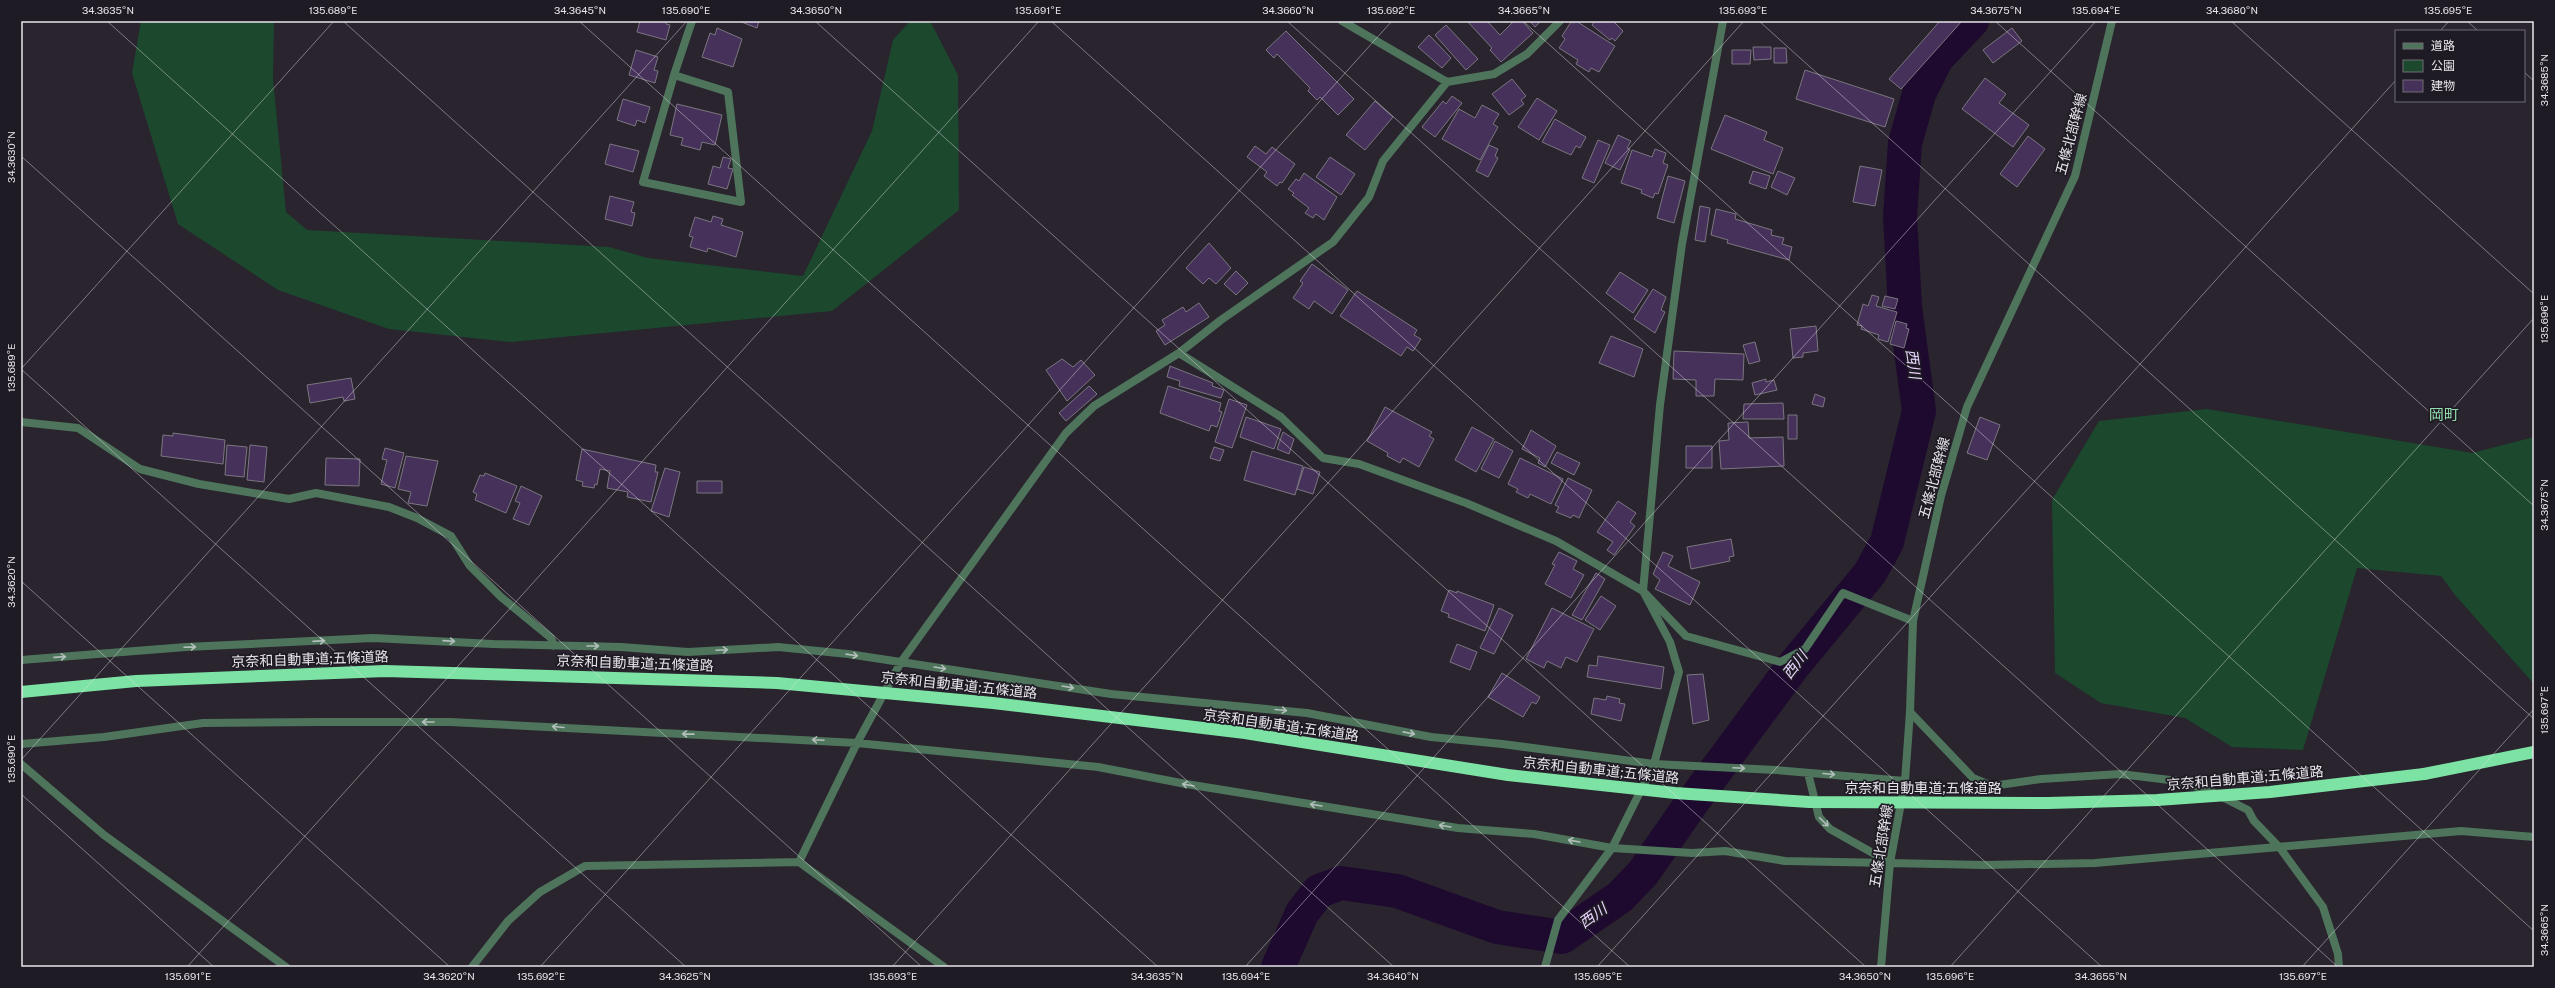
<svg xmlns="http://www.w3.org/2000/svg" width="2555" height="988" viewBox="0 0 2555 988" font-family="'Public Sans','Noto Sans JP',sans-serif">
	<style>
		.green { fill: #1c482e }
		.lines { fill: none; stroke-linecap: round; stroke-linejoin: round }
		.river { stroke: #1e0a2f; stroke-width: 34 }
		.building { fill: #453159; stroke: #7b7681 }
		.minor { stroke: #4e755c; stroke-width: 8 }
		.tertiary { stroke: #4e755c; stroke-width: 8 }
		.motorway { stroke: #7ce3a5; stroke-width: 12 }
		.motorway-bridge { stroke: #7ce3a5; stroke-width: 12 }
		.oneway { stroke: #b2beb9 }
		.ticks { fill: none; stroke: #e8e5eb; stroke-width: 1; stroke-opacity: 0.45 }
		.labels { text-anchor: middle; stroke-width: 3.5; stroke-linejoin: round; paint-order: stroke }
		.street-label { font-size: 14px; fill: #e8e5eb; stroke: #1f1b24 }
		.water-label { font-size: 15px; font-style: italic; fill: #e6d2fc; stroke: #1f1b24 }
		.neighbourhood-label { font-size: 15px; fill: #92dcad; stroke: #1f1b24 }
		.neatline { fill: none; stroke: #e8e5eb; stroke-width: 1.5 }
		.ticks-label { font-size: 10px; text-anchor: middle; fill: #e8e5eb }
	</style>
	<rect width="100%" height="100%" fill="#29242e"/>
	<path class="green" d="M141,21H274L273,79L286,212L307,230L609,247L648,258L803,276L872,131L893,40L910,21H930L958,75L959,210L832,311L511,342L389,329L278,290L178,224L132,73Z
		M2207,409L2472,453L2534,437V684L2455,595L2441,576L2357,568L2303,750L2232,747L2185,718L2101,703L2055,673L2052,500L2099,421Z"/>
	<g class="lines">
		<path class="river" d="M1278,967L1302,913L1319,891L1341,883L1397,891L1497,927L1562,937L1620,897L1643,873L1691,804L1794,665L1870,573L1887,542L1919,411L1905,307L1900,216L1905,143L1919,94L1937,58L1972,21"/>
	</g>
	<path class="building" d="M640,21H666V24L670,25L666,40L637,32Z
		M739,21H759L757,28Z
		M1467,21H1490L1488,22L1500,35L1514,21H1522L1533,33L1501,62L1490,50L1492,48Z
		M1530,21H1541L1535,27Z
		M1576,21L1615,46L1599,72L1591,68L1589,72L1576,64L1578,60L1559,48L1565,39L1562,36L1571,22L1574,23Z
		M1595,21H1613L1623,31L1615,41L1612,38L1610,40L1592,25Z
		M1940,21H1962L1901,89L1889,79Z
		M1446,25L1478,59L1466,70L1435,35Z
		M717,28L742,39L733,67L702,57L710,33L715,35Z
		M2012,28L2022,41L1993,63L1983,50Z
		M1286,31L1354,99L1338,115L1320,97L1317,100L1308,91L1310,88L1277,54L1274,58L1266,50Z
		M1429,35L1451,58L1442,68L1418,47Z
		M1753,47H1771V59L1754,60Z
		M1774,48H1786L1787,63H1774Z
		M636,50L658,57L654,70L658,71L655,83L629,75Z
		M1732,50H1751L1750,64H1732Z
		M1805,70L1894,99L1885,127L1796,99Z
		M1985,78L2006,94L1999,103L2029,125L2013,147L1962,109Z
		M1512,79L1526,96L1521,100L1524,104L1509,115L1492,94Z
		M1452,96L1462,103L1435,137L1422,127L1443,101L1446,104Z
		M1537,98L1557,111L1539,140L1518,127Z
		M623,99L650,107L645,123L637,120L635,126L617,120Z
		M1375,101L1393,117L1365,150L1346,135Z
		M677,104L722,115L715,145L702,142L700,150L681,145L683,138L670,135Z
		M1482,105L1499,114L1493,124L1498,127L1480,160L1442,139L1459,109L1475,118Z
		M1725,115L1767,132L1764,140L1783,148L1773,174L1711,149Z
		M1555,119L1586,137L1580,148L1576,146L1571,155L1542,142Z
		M1618,135L1631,141L1627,148L1630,149L1620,170L1605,163Z
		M2028,136L2045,149L2017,187L2000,174Z
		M1598,140L1610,145L1594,183L1582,178Z
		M610,144L639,151L633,172L605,164Z
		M1489,145L1498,149L1495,156L1498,158L1488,177L1476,171Z
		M1255,146L1266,154L1272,147L1295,164L1282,183L1280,182L1277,186L1264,176L1267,172L1247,157Z
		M1655,149L1666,153L1663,163L1668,165L1658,194L1655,193L1653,198L1641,193L1642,190L1621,183L1632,150L1652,157Z
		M723,157L731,159L728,168L733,169L727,189L708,184L713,166L720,168Z
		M1330,157L1355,174L1341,195L1316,177Z
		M1860,166L1882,170L1875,206L1853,202Z
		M1753,171L1770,176L1766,189L1749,183Z
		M1778,171L1795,178L1787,195L1771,187Z
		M1304,173L1337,197L1324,220L1316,214L1313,218L1305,213L1309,208L1292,195L1294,193L1288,189L1296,179L1299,181Z
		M1668,176L1685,181L1674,223L1657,218Z
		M610,196L634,202L631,212L635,213L632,226L605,219Z
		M1700,206L1710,208L1705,242L1695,240Z
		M1716,209L1736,214L1735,219L1772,230L1771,235L1784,238L1782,244L1792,247L1789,260L1727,243L1728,240L1711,235Z
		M713,216L723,219L721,225L743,232L736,257L708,248L707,252L690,247L693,237L689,236L695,217L711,222Z
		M1209,243L1231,268L1216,284L1209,278L1203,284L1186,268Z
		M1312,264L1348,290L1332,314L1314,301L1309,309L1293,298L1303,283L1300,281Z
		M1236,271L1248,283L1236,295L1224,284Z
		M1620,272L1648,290L1633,313L1606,293Z
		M1653,289L1666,297L1661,310L1665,312L1655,333L1634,319Z
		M1357,291L1417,330L1414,335L1421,339L1413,351L1407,347L1401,356L1340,316Z
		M1872,295L1879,297L1876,306L1897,312L1888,342L1878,339L1879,335L1861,329L1862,326L1857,325L1863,304L1868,306Z
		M1885,296L1898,299L1895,309L1882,306Z
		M1199,303L1209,317L1165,345L1156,331L1165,325L1162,320L1183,307L1186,312Z
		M1896,321L1907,324L1906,328L1909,329L1904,348L1890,344Z
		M1816,326L1818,351L1803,353V357L1793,358L1790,329Z
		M1611,336L1643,349L1634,377L1599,363Z
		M1755,342L1760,361L1749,364L1743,345Z
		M1674,351L1744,354L1743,380L1715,379L1714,396H1696V380L1673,379Z
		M1062,359L1073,367L1081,360L1095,375L1067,401L1046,370Z
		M1170,366L1213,383L1212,386L1224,390L1221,398L1179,386L1180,381L1167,377Z
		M351,378L355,399L344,401L343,397L310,403L307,385Z
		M1766,379V382L1774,380L1777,390L1755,395L1752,383Z
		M1089,386L1097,394L1066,421L1059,413Z
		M1168,386L1221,403L1219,411L1222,412L1217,427L1211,425L1209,431L1160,413Z
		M1815,394L1825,398L1823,407L1812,404Z
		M1229,399L1247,405L1232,448L1215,442Z
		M1783,403L1784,419H1743L1744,404Z
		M1385,407L1432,432L1429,436L1434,439L1419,467L1403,458L1400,463L1387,456L1388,453L1367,441Z
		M1788,415H1797V439H1788Z
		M1246,417L1281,429L1274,449L1240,437Z
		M1980,417L2000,425L1987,460L1967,453Z
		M1748,422L1749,438L1783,437L1784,466L1721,469L1719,441L1729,440L1728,423Z
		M1472,427L1494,439L1476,472L1455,460Z
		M1531,430L1556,446L1545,467L1538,463L1540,458L1522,449Z
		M1283,432L1294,439L1289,454L1277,449Z
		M173,433L225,440L223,464L161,456L163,435L173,436Z
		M1495,441L1513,451L1499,478L1481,469Z
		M227,445L247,447L244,477L225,475Z
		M250,445L267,447L264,482L247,480Z
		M1686,446H1712V468H1686Z
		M1214,447L1224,450L1220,461L1210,458Z
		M385,448L404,453L395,488L381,484L387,460L382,459Z
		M582,449L656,465L655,472H658L651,502L627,497L628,492L607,488L610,471L600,469L597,485L595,484L594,488L582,486L583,482L576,480Z
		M1252,451L1303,466L1295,495L1244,480Z
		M1557,452L1580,463L1574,475L1551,463Z
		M406,456L438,461L427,506L408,503L411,492L398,489Z
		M326,458L360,459L359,486L325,485Z
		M1520,458L1563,479L1551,504L1530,494L1528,498L1516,492L1518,489L1508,484Z
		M1304,467L1320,472L1313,494L1297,489Z
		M665,468L680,472L669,517L651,511Z
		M485,473L517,486L506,513L475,500L477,494L473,492L480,475L484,476Z
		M1568,478L1592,490L1579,518L1573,515L1571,518L1556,512L1559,507L1555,505Z
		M697,481H722V493H697Z
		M521,486L542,496L529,525L513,519L520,503L515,501Z
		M1618,501L1636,513L1630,522L1635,526L1614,555L1607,550L1613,542L1597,532Z
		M1731,539L1734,556L1729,557L1730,561L1691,569L1687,547Z
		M1559,552L1577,561L1573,569L1584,575L1571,598L1545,584L1555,565L1552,564Z
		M1663,552L1673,556L1668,566L1700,582L1690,605L1655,589L1660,580L1653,574Z
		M1596,573L1605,579L1582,620L1572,615Z
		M1449,590L1457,593V591L1494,605L1485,631L1448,617L1449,614L1441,611Z
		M1601,596L1616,606L1600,630L1585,620Z
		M1499,608L1513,615L1494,654L1480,648Z
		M1552,608L1594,629L1577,662L1566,657L1561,668L1547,661L1544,668L1526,659Z
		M1457,644L1477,652L1470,670L1450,662Z
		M1598,656L1664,667L1661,689L1587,677L1589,665L1597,666Z
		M1502,673L1540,697L1536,704L1532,702L1523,717L1488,697Z
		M1703,674L1709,720L1693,724L1687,675Z
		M1607,696L1620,699L1619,703L1625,704L1621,721L1591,714L1594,698L1606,700Z"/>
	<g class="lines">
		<path class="minor" d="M1342,21L1447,82L1494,74L1527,54L1560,21
			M674,75L728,92L741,202L643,182Z
			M674,75L692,21
			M1179,353L1281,417L1323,458L1359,464L1466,503L1556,541L1643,591L1686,636L1780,662L1805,649L1843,593L1913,621
			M21,422L78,428L140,469L199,484L289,499L316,493L389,507L417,518L451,536L470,566L501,597L551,638L554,646
			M21,660L186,647L373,638L493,644L621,647L688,652L778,647L848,654L1111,694L1307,713L1431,737L1502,744L1654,764L1776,770L1905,781
			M1910,712L1973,778L1992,786L2041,779L2120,774L2178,781L2210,791L2248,810L2254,821L2280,848L2323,907L2338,954L2339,967
			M21,744L104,737L203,723L322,722H450L857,743L1098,767L1186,784L1458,828L1534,834L1612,848L1692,853L1725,851L1785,861L1890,863
			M1808,773L1819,817L1830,829L1887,861
			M799,862L944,967
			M472,967L508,921L540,892L585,866L799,862L857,743L901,662L1066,433L1094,406L1179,353L1221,320L1333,242L1369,197L1383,161L1447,82
			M1545,967L1558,920L1612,848L1654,764L1679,672L1670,642L1643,591L1660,405L1682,244L1723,21"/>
		<path class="tertiary" d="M21,764L104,835L286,967
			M1890,863L1985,865L2095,863L2461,831L2534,837
			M1881,967L1890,863L1905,781L1910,712L1913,621L1941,496L1967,407L2075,176L2112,21"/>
		<path class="motorway" d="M2424,774L2534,752"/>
		<path class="motorway-bridge" d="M21,692L136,681L385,671L777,683L993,703L1245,733L1508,775L1675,793L1809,802L2048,803L2157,800L2270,792L2424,774"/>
	</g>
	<defs><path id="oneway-shaft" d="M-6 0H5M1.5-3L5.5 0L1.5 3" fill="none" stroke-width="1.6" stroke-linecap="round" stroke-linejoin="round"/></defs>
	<g class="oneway">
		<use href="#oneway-shaft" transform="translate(319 641) rotate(-4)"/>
		<use href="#oneway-shaft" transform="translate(449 641) rotate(4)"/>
		<use href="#oneway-shaft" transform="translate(593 646)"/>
		<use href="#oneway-shaft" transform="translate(190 647) rotate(-2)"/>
		<use href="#oneway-shaft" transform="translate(722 650) rotate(-3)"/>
		<use href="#oneway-shaft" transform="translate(852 655) rotate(8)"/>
		<use href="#oneway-shaft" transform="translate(60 657) rotate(-4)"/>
		<use href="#oneway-shaft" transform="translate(940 668) rotate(9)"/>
		<use href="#oneway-shaft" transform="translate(1068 687) rotate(10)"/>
		<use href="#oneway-shaft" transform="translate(1281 710) rotate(5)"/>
		<use href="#oneway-shaft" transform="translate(428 722) rotate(180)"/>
		<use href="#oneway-shaft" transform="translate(558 727) rotate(-175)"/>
		<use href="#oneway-shaft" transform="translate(1409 733) rotate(11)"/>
		<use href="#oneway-shaft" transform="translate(688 734) rotate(-179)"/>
		<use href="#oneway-shaft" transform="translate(818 740) rotate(-177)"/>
		<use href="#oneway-shaft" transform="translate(1739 768) rotate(3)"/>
		<use href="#oneway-shaft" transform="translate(1829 774) rotate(5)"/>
		<use href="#oneway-shaft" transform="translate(1188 785) rotate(-170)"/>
		<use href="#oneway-shaft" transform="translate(1316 805) rotate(-171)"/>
		<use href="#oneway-shaft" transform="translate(1824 822) rotate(44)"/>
		<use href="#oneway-shaft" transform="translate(1445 826) rotate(-171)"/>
		<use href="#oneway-shaft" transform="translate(1574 841) rotate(-170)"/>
	</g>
	<path class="ticks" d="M107,21L1158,967M343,21L1394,967M579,21L1630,967M815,21L1866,967M1051,21L2102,967M1287,21L2338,967M1523,21L2534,931M1759,21L2534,719M1995,21L2534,506M2231,21L2534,294M2467,21L2478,31M2440,31L2449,21M2524,72L2534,81M21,156L922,967M21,369L334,21M21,369L686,967M21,581L450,967M21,760L687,21M21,794L214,967M187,967L1039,21M540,967L1392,21M892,967L1744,21M1245,967L2096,21M1597,967L2396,80M1950,967L2534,318M2302,967L2534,709"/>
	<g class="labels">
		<g class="street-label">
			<text transform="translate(2071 134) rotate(-75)" y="5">五條北部幹線</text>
			<text transform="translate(1934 478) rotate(-75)" y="5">五條北部幹線</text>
			<text transform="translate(310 659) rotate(-2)" y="5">京奈和自動車道;五條道路</text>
			<text transform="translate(635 663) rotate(2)" y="5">京奈和自動車道;五條道路</text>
			<text transform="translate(959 685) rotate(6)" y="5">京奈和自動車道;五條道路</text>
			<text transform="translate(1281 725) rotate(8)" y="5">京奈和自動車道;五條道路</text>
			<text transform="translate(1601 770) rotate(6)" y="5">京奈和自動車道;五條道路</text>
			<text transform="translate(2245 778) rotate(-5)" y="5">京奈和自動車道;五條道路</text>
			<text x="1923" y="793">京奈和自動車道;五條道路</text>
			<text transform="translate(1881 846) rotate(-81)" y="5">五條北部幹線</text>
		</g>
		<g class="water-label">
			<text transform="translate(1913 364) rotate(82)" y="5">西川</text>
			<text transform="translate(1795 665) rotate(-52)" y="5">西川</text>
			<text transform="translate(1593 916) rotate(-36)" y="5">西川</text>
		</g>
		<g class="neighbourhood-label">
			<text x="2444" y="420">岡町</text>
		</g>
	</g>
	<rect width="2555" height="988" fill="none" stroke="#1f1b24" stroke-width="44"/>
	<rect x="2395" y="30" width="130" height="72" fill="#1f1b24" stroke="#6f6c74"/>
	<rect x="2403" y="43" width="20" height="6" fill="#4e755c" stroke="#6f6c74"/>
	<text x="2431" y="50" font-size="12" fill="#e8e5eb">道路</text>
	<rect x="2403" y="60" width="20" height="12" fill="#1c482e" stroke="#6f6c74"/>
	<text x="2431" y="70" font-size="12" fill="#e8e5eb">公園</text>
	<rect x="2403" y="80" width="20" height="12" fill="#453159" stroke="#6f6c74"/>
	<text x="2431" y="90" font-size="12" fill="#e8e5eb">建物</text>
	<rect x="22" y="22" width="2511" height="944" class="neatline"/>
	<g class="ticks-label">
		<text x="108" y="14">34.3635°N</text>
		<text x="333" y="14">135.689°E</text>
		<text x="580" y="14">34.3645°N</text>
		<text x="686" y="14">135.690°E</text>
		<text x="816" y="14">34.3650°N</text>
		<text x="1038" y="14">135.691°E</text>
		<text x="1288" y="14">34.3660°N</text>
		<text x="1391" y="14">135.692°E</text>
		<text x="1524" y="14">34.3665°N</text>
		<text x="1743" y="14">135.693°E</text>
		<text x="1996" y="14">34.3675°N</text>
		<text x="2096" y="14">135.694°E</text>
		<text x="2232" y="14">34.3680°N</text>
		<text x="2448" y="14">135.695°E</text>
		<text transform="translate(2544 80) rotate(-90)" y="4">34.3685°N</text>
		<text transform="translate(11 157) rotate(-90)" y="4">34.3630°N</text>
		<text transform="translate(2544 319) rotate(-90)" y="4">135.696°E</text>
		<text transform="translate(11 368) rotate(-90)" y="4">135.689°E</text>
		<text transform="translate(2544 505) rotate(-90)" y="4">34.3675°N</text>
		<text transform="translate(11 582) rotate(-90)" y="4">34.3620°N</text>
		<text transform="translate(2544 710) rotate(-90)" y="4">135.697°E</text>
		<text transform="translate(11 759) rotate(-90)" y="4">135.690°E</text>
		<text transform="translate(2544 930) rotate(-90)" y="4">34.3665°N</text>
		<text x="188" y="980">135.691°E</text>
		<text x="449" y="980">34.3620°N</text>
		<text x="541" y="980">135.692°E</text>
		<text x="685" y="980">34.3625°N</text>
		<text x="893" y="980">135.693°E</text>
		<text x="1157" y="980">34.3635°N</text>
		<text x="1246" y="980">135.694°E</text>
		<text x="1393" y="980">34.3640°N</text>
		<text x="1598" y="980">135.695°E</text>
		<text x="1865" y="980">34.3650°N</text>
		<text x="1950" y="980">135.696°E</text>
		<text x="2101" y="980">34.3655°N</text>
		<text x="2303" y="980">135.697°E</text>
	</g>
</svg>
